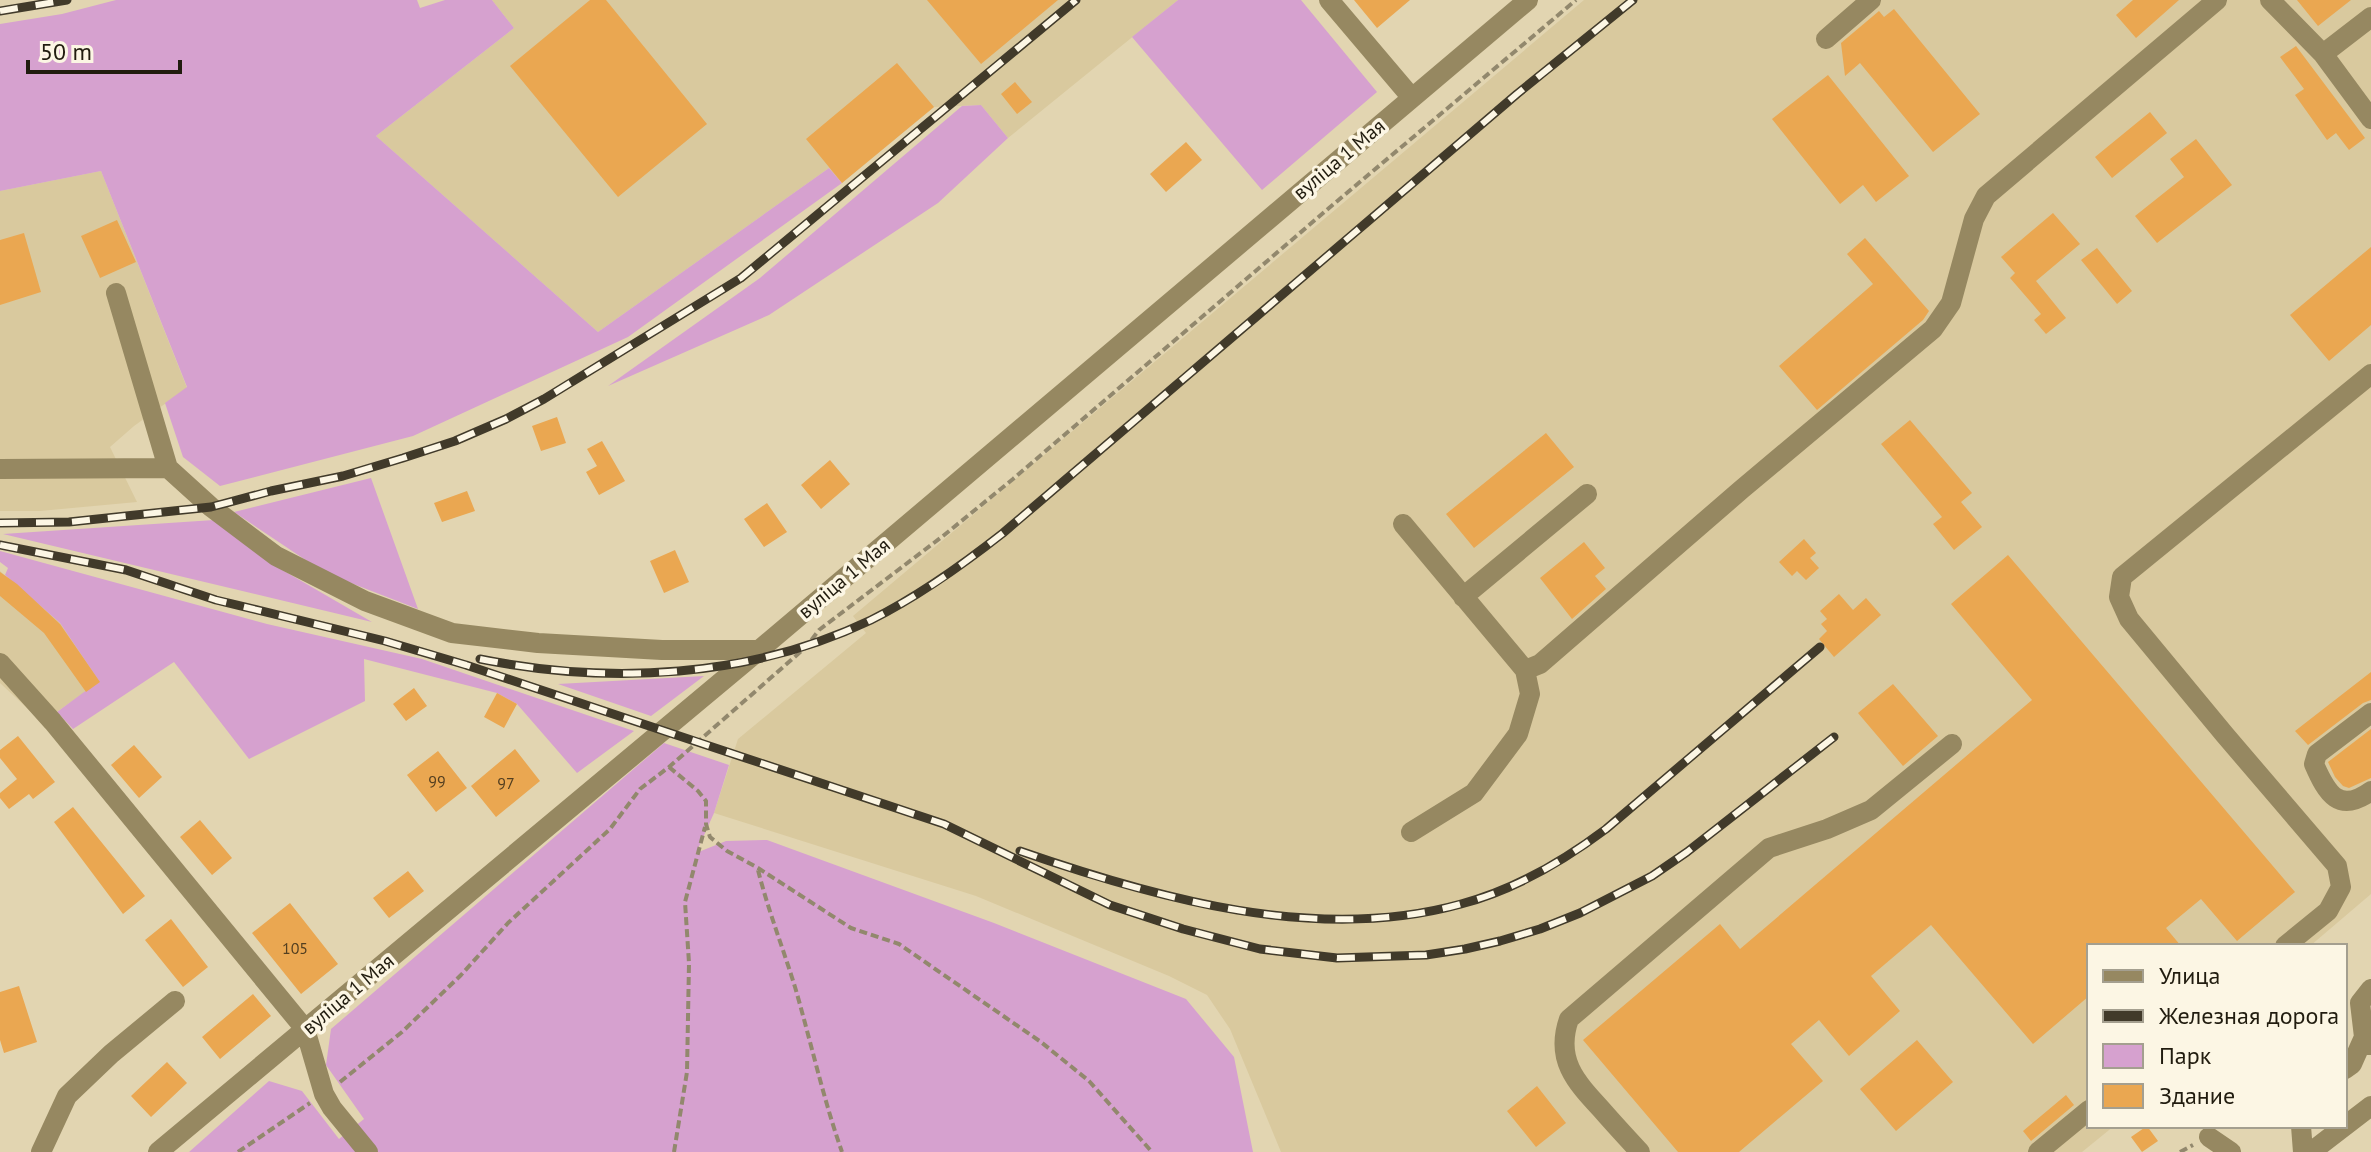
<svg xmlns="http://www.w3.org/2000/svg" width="2371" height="1152" viewBox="0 0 2371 1152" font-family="'PT Sans',sans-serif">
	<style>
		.built { fill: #d9c99e }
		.green { fill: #d6a1cf }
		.building { fill: #eaa751 }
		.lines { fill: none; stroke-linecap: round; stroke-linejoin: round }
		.path { stroke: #92886d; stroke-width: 4; stroke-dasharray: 8 4; stroke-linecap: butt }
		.minor { stroke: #968861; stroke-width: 20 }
		.rail-casing { stroke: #413a2a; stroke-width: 9 }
		.rail { stroke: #fcf6e4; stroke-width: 6; stroke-dasharray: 18; stroke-linecap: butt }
		.labels { text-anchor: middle; stroke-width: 7; stroke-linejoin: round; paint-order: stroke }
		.number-label { font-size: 16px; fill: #533f20 }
		.street-label { font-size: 20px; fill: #211c0f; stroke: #fcf6e4 }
	</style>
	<rect width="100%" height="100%" fill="#e2d5b1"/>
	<path class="built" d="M492,0H1178L1008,138L981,105L934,107L842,183L829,168L598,332L376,136L514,28Z
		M1584,0H2371V894L2310,946H2089V1126H2114L2082,1152H1281L1230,1029L1207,995L1169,976L976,896L714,813L738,739L866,633L853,616Z
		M101,171L187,388L134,426L110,447L137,502L40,511H0V191Z
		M0,571L60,623L100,682L42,722L0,683Z"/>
	<path class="green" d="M116,0H417L420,8L445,0H492L514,28L376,136L598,332L829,168L842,183L628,337L413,436L220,486L183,457L165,403L187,387L101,171L0,191V24L62,14Z
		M1178,0H1301L1377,92L1262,190L1132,37Z
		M981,105L1008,138L938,203L769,315L608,386L760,278L962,106Z
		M371,478L418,609L325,573L234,512Z
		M214,520L272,564L372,622L3,534Z
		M0,551L267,624L422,659L634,731L577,773L517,704L497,693L364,659L365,701L249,759L174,662L73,729L57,712L99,681L60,623L5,575L8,568L0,562Z
		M704,676L651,716L558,684Z
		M664,743L729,765L714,813L696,853L726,841L767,840L994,923L1186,999L1234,1057L1253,1152H189L269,1081L302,1091L339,1139L364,1119L326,1065L331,1029Z"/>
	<path class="building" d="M590,0H606L707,124L618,197L510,66Z
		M927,0H1058L981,64Z
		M1354,0H1410L1377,28Z
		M2133,0H2179L2136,38L2116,15Z
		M2297,0H2351L2318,26Z
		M1894,9L1980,114L1933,152L1860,63L1845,76L1841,43L1879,11L1884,17Z
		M2296,46L2365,138L2349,150L2336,133L2327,140L2295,95L2304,89L2280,57Z
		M897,63L934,107L842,183L806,139Z
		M1828,75L1909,176L1876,202L1863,185L1840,204L1772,119Z
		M1015,82L1032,102L1017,114L1001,94Z
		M2150,112L2167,133L2112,178L2095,157Z
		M2196,139L2232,185L2157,243L2135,216L2184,177L2170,159Z
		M1186,142L1202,160L1166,192L1150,174Z
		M2053,213L2080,244L2036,281L2066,318L2046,334L2034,320L2041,314L2010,278L2015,273L2001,257Z
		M117,220L136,262L100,278L81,236Z
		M24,233L41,292L0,305V240Z
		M1865,238L1929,311L1923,320L1817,410L1779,366L1873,284L1847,254Z
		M2371,247V325L2329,361L2290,315Z
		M2097,248L2132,291L2117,304L2081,260Z
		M557,417L566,443L541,451L532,426Z
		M1910,420L1972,493L1961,502L1982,527L1954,550L1933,524L1942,517L1881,444Z
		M1546,433L1574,467L1474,548L1446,514Z
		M602,441L625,481L599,495L586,472L597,466L587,449Z
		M830,460L850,484L821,509L801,485Z
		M467,491L475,511L442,522L434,503Z
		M767,503L787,532L764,547L744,519Z
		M1804,539L1816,553L1810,558L1819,568L1806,580L1797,571L1792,576L1779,562Z
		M1584,542L1605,568L1595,576L1606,589L1572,619L1540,578Z
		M675,550L689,582L664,593L650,561Z
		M2008,555L2295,892L2237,941L2201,899L2166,928L2181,946H2089V996L2033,1044L1931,925L1871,976L1900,1011L1849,1056L1819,1020L1791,1044L1823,1081L1739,1152H1678L1583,1040L1720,924L1740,949L2032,700L1951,604Z
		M0,572L17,584L60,624L100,682L86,692L44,633L0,596Z
		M1839,594L1853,610L1866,598L1881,615L1834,657L1819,639L1827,631L1821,624L1827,619L1820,611Z
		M2371,672V700L2363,703L2308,745L2295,731Z
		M1893,684L1938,736L1903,766L1858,713Z
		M414,688L427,706L406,721L393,704Z
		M497,693L517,704L504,728L484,717Z
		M2371,729V778L2349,788L2343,786L2335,777L2328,762Z
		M18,736L55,782L33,799L29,794L9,809L0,798V793L17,779L0,758V750Z
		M134,745L162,777L139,798L111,765Z
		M515,749L540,781L496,817L471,786Z
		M438,751L467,788L436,812L407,775Z
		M73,807L145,896L123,914L54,822Z
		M200,820L232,858L212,875L180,837Z
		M408,871L424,891L389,918L373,898Z
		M290,903L338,964L301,994L252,933Z
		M171,919L208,967L183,987L145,940Z
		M19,986L37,1042L4,1053L0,1040V992Z
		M253,994L271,1016L220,1059L202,1037Z
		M1917,1040L1953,1082L1896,1131L1860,1089Z
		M167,1062L187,1083L151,1117L131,1096Z
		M1537,1086L1566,1123L1536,1147L1507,1111Z
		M2066,1095L2074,1105L2031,1141L2023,1131Z
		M2147,1126L2158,1141L2142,1152L2131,1137Z"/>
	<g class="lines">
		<path class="path" d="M669,767L698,791L706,801V824L710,837L727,851L758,868L851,928L899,944L1041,1042L1089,1081L1152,1152
			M758,870C768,910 783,948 795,987C811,1042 823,1098 842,1152
			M340,1082L402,1032L461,975L508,923L610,829L640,789L669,767L806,647L819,630L943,536L1013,479L1329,208L1576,0
			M238,1152L310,1103
			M674,1152L687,1072L689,963L685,902L705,827
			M2180,1152L2193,1145"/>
		<path class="minor" d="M1329,0L1412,98
			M2270,0L2323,54L2371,119
			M1826,39L1871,0
			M2323,54L2371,17
			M116,293L168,468L211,507L276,556L365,601L452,633L538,643L662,650H759
			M0,469L168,468
			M1403,524L1525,670L1540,664L1742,489L1933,329L1951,303L1974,219L1986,196L2217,0
			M1463,597L1587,494
			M0,663L53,722L305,1029L324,1094L332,1108L368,1152
			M2371,713L2317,754L2314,764C2327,794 2339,814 2371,791
			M1411,832L1474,793L1518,734L1530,694L1525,670
			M2285,946L2328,911L2341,887L2337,866L2225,735L2129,619L2119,597L2122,577L2371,374
			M2371,989L2360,1003L2364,1037L2371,1045
			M2345,1069L2352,1064L2364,1037
			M2301,1126L2303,1152
			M2209,1137L2231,1152
			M41,1152L67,1096L111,1054L175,1001
			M158,1152L745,662L1528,0
			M1640,1152C1627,1138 1614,1124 1601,1109C1575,1081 1555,1059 1569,1019L1769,848L1827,829L1871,810L1952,744
			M2038,1152L2089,1110
			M2311,1152L2371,1106"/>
		<defs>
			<path id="rail" d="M0,11L67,0
				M0,523L69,522L211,507L271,491L343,476L403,458L455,441L506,419L544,399L741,278L1076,0
				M0,545L126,570L216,600L385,641L466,665L944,824L1110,905L1183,929L1260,949L1337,958L1426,955L1465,949L1500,941L1540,929L1580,913L1652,876L1687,852L1834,737
				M480,659C610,685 750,678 871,620C919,596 961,566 1003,533L1517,94L1633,0
				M1020,851C1156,898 1317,944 1461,904C1514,890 1562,862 1606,829L1820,647"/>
		</defs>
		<use href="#rail" class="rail-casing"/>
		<use href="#rail" class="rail"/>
	</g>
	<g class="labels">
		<g class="number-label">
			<text x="437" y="787">99</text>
			<text x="506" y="789">97</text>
			<text x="295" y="954">105</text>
		</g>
		<g class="street-label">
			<text transform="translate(1339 159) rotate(-40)" y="7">вуліца 1 Мая</text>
			<text transform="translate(844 578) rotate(-40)" y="7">вуліца 1 Мая</text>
			<text transform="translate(348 994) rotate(-40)" y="7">вуліца 1 Мая</text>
		</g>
	</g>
	<rect x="2087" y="944" width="260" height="184" fill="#fcf6e4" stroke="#a49f8f" stroke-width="2"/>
	<rect x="2103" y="970" width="40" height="12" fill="#968861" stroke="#a49f8f" stroke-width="2"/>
	<text x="2159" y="984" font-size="24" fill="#211c0f">Улица</text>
	<rect x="2103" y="1010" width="40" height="12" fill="#413a2a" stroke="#a49f8f" stroke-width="2"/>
	<text x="2159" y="1024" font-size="24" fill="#211c0f">Железная дорога</text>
	<rect x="2103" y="1044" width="40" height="24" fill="#d6a1cf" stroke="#a49f8f" stroke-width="2"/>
	<text x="2159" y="1064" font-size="24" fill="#211c0f">Парк</text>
	<rect x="2103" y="1084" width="40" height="24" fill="#eaa751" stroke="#a49f8f" stroke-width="2"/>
	<text x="2159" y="1104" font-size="24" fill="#211c0f">Здание</text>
	<path d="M28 60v12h152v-12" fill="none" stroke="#211c0f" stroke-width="4"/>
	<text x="40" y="60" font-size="24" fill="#211c0f" stroke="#fcf6e4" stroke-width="6" paint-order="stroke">50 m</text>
</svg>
